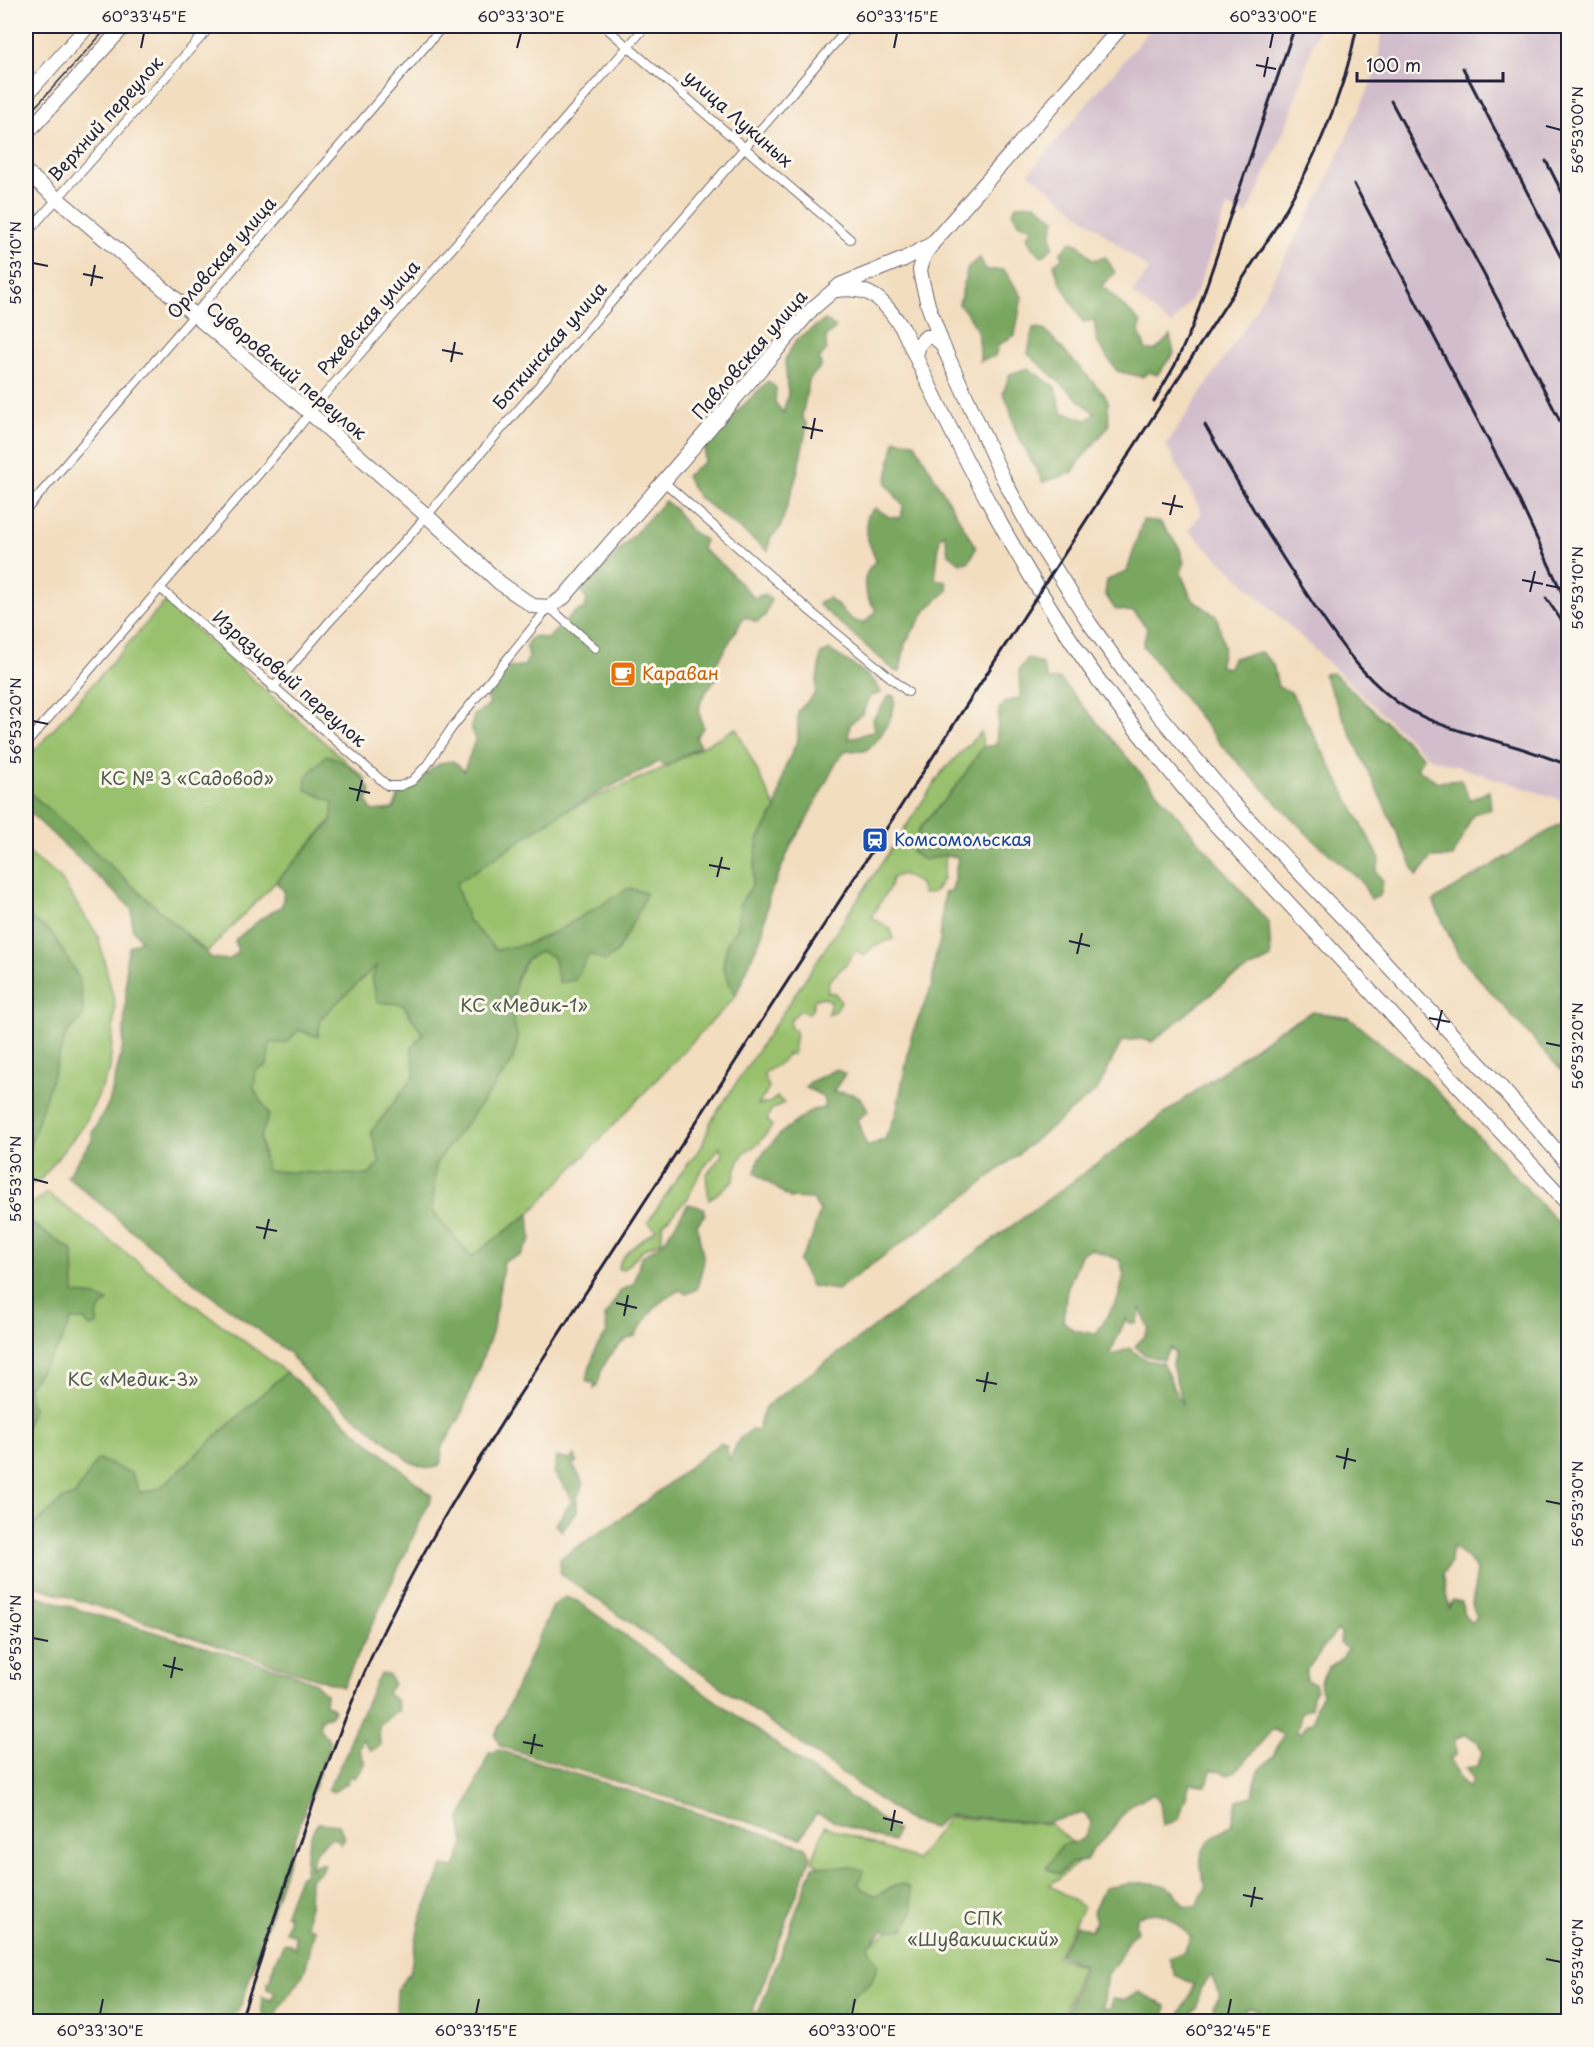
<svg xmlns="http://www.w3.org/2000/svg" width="1594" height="2047" viewBox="0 0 1594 2047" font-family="'Playpen Sans',sans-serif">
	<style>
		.industrial { fill: #d1bdcb }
		.green { fill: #99c16d; stroke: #5e7254; stroke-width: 1.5 }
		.forest { fill: #7aa760; stroke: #4e644e; stroke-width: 1.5; fill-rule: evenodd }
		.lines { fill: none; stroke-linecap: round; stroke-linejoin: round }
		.street-casing { stroke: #6b6369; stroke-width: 10 }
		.primary-casing { stroke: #6b6369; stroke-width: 16 }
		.street { stroke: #fff; stroke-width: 8 }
		.primary { stroke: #fff; stroke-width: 14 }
		.tram { stroke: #22223b; stroke-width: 1.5 }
		.rail { stroke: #22223b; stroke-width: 3 }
		.ticks { fill: none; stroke: #22223b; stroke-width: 2 }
		.labels { text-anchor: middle; stroke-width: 6; stroke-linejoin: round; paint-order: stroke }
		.street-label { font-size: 18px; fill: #22223b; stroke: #fbf7ec }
		.food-label { font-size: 18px; fill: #c56008; stroke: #fbf7ec; text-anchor: start }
		.park-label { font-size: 18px; fill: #4c5a4c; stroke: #fbf7ec }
		.transit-label { font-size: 18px; fill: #164399; stroke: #fbf7ec; text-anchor: start }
		.neatline { fill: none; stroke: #22223b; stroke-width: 2 }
		.ticks-label { font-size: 15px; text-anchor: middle; fill: #22223b }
	</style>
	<rect width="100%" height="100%" fill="#fbf7ec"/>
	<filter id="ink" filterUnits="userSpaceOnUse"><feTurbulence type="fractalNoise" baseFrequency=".0167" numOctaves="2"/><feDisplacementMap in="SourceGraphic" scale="12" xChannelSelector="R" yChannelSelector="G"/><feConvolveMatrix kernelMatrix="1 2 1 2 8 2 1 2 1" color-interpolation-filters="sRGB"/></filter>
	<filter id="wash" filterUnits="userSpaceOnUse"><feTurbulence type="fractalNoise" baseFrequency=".008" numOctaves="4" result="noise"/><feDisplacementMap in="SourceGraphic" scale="24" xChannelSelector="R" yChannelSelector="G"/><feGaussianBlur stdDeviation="1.35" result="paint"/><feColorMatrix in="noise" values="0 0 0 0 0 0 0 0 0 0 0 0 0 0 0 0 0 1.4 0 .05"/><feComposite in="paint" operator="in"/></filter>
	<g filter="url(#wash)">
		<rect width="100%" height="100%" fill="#f3ddbf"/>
		<path class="industrial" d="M1153,26H1319L1289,120L1247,215L1227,207L1197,291L1171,325L1133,294L1134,290L1149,270L1029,173Z
			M1382,26H1568V802L1428,757L1188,530L1202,513L1166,445L1251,318L1323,189L1377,70Z"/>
		<path class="green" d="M165,602L367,780L274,884L207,952L26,794V760Z
			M736,728L776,809L758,840L752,886L739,906L738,927L728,941L723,966L735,997L529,1214L471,1257L432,1211L260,1181L242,1057L439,881L561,813L667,766Z
			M981,732L983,747L958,784L919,829L912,852L924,860L945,855L943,879L934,892L923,894L920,884L902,874L892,878L890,887L871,917L891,929L893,939L874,946L864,956L856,950L846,964L829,981L827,992L835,993L841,1002L835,1011L828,1014L831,1001L822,997L814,1000L812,1010L808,1014L801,1010L791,1019L790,1028L796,1031L793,1054H788L781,1062L763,1074L769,1088L758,1105L769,1103L777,1097L784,1103L771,1110L767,1119L772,1126L759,1143L743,1154L736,1168L734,1180L709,1200L706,1175L722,1155L720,1147L699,1174L688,1198L662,1225V1241L644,1249L623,1270L618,1269C620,1253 643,1239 656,1230L648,1222L678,1177L702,1146L711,1121L942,772Z
			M26,851L60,878L98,936L115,1004L110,1069L86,1122L42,1178L26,1188Z
			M48,1193L181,1295L286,1372L160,1488L122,1525L63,1499L36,1523L26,1516V1391L50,1248L26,1217V1208Z
			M949,1817L1050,1824L1078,1847L1079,1862L1050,1885L1083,1907L1057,1957L1082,1966L1061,2021H819L857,1953L903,1921L812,1861L825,1826L916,1860Z"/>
		<path class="forest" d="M1035,204L1055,219L1051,236L1053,247L1042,257L1031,246L1027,236L1033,228L1020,224L1012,212L1017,205Z
			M1070,242L1080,245L1092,260L1106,257L1115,273L1101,286L1108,291L1141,323L1139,332L1146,350H1156L1170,336L1174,353L1157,375L1149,372L1142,377L1117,371L1097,342L1094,320L1083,322L1058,278L1054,264L1062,258L1061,252Z
			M980,258L986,270H1004L1022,297L1015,335L998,345L995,356L980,361C981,335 977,324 959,304L968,267Z
			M825,320L836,328L826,337V350L820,358L821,366L809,380L802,416L807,425L797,474L780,528L770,538L768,551L697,496L686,476L704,462L705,443L768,381L776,388L775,402L783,413L788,394L785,360L796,340Z
			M1033,328L1044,329L1104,394L1108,401L1109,426L1081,459L1072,473L1043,482L1015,430L1010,408L1003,393L1010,374L1028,368L1055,387L1062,412L1087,420L1095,414L1028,354Z
			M895,440L914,442L976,548L969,562L960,563L948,553L945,534L940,537L935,579L946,581L948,590L927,609L905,643L900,672L895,671L819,605V602L828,598C842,606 847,622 864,623L875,613V608C862,594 860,574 876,561L867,537V515L875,508L889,517L901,518L903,506L886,483Z
			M665,501L675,509L690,530L705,540L702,549L724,566L754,598L764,594L771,600L765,616L757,622L744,617L715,666L717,678C703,694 693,707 704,727L696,737L700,746L667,766L658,762L561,813L456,884L468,920L496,950L527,944L557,931L629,888L646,893L641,907L617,952L605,961L589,954L575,980L559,983L553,957L541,951L527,959L517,978L511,1008L518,1039L512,1063L436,1163L432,1211L471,1257L529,1214L531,1239L521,1255L504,1261L492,1333L460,1418L441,1449L442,1462C433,1473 423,1467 411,1462L313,1382L288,1352L196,1284L67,1176L92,1140V1133L109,1103L123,1046L126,997V960L129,947L141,940L132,928V909L26,809V789L212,958L229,960L238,952L235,940L262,918L282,906L284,891L276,882L331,822L333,802L305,789L306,777L326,755C343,760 364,775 371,792L367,801L372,811L393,809L401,790L413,789C425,775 433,762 453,761L464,771L475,740L471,728L474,715L490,705L486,697L509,667L524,666L529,657L526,646L530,638L537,636L547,639L575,612L585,608L587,600L581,591ZM377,965L372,978L377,1002L402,1004L423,1034L411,1049L415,1075L371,1132L380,1162L369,1175L267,1171L260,1139L269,1114L254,1089L256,1070L267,1066L270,1043H286L299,1030L318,1037L321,1018Z
			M1143,520L1160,522L1179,547L1184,562L1181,574L1192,599L1217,617L1224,647L1219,666L1229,668L1233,658L1261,652L1273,664L1278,687L1291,692L1380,859L1376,871L1383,882L1380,896L1371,899L1361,881L1310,837L1222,746L1143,646L1147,628L1134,612L1115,609L1105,594L1107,580L1127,572Z
			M830,650C844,660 877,677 881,693L869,697L863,713L850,724L848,739L875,731L873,719L890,695L894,696C898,710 879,743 866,750C861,753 854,750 847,750L837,761L805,823L792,843L769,897L763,932L735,997L723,966L728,940L738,927L739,906L752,886L758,840L776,809L784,770L798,739V711L815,694L821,654Z
			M1028,658L1042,664L1048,680L1060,679L1269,923L1271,958L1228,980L1152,1042L1141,1039L1122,1041L1098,1089L970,1193L837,1290L811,1286L799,1261L811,1240L820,1211L813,1199L790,1198L755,1173L759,1158L782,1132L812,1110L824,1108V1097L805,1087L810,1082L836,1069L845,1074L833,1092C850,1092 862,1093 868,1111L857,1120L867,1147L885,1139L896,1114L912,1034L932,986L935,958L940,940L944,893L952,891L958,857L945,855L924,860L912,853L919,829L958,784L983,747L996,745L999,709L1005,702L1020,698L1019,670Z
			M1333,673L1423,757L1417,769L1438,782L1461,780L1470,800L1489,791L1491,809L1473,814L1453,857L1431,858L1417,876L1323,674Z
			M1565,821L1568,822V1078L1459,956L1433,901Z
			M26,915L52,933L79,978L84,1016L66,1034L28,1152L26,1149Z
			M1312,1012L1349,1018L1426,1079L1568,1234V2021L1258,2022L1260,2021L1258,2010L1249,2007L1242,2012L1241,2021L1215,2020L1213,2006L1220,1997L1211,1975L1200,1989L1197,2007L1190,2016L1191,2021H1175L1188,2000L1194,1984L1175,1975L1169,1958L1184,1952L1191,1937C1171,1918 1167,1908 1138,1916L1135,1924L1137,1931C1120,1945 1125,1959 1107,1973L1103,2008L1110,2009L1112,1999L1123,2000L1139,1992L1166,2006L1164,2021H1069L1067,2012L1084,1966L1060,1955L1076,1925L1091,1930L1096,1921L1093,1912L1104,1888C1123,1885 1155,1877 1172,1890C1177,1893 1180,1901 1184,1906L1196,1907L1206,1887C1193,1853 1203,1843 1232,1825L1237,1800L1253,1796L1257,1773L1273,1756L1283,1735L1273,1729L1236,1771L1229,1775L1212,1769L1206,1786L1190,1783L1179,1819L1163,1826L1160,1803L1153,1794L1131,1804L1105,1838L1092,1849L1086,1861L1071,1863L1059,1874L1046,1868L1063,1844C1082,1842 1085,1840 1092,1822L1083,1813L1044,1823L949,1815L933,1828L911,1822L560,1573V1558L641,1505L720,1443L727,1447L729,1460L739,1439L751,1430L757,1431L765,1407L1279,1030ZM1091,1249L1120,1260L1124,1275L1118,1299L1096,1334L1074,1330L1063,1321L1067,1290L1082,1253ZM1140,1309L1149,1328L1145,1336L1135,1346L1145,1355L1163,1360L1170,1348L1175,1353L1172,1366L1183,1404C1173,1392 1171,1377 1162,1363L1146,1360L1129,1348L1113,1355L1110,1353L1126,1319L1129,1323L1136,1324ZM1452,1546L1466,1557L1477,1570L1472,1604L1477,1618L1471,1624L1463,1612L1462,1602L1453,1600L1449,1608L1442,1574L1451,1563ZM1337,1630L1341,1633L1340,1644L1348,1649L1343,1657L1329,1667L1320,1682L1322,1694L1316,1706L1313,1722L1307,1724L1301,1734L1297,1732L1302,1712L1311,1708L1312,1696L1317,1690L1315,1683L1306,1680V1671ZM1466,1734L1477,1741L1483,1752L1477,1766L1466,1768L1472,1779L1469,1788C1454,1776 1460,1771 1450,1759L1456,1755L1455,1739Z
			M688,1204L704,1208L705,1214L697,1225L704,1261L697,1289L686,1294L680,1290C656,1301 648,1315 635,1336C621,1339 607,1358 601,1371C599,1378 600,1383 594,1389V1381L590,1383L586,1380L596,1348L607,1333L605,1317L621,1290L634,1284L641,1257L664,1242Z
			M26,1220L73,1251L74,1294L89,1295L108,1301L98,1311L97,1325L90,1327L84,1320H71L59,1346L28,1387L33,1409L26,1427Z
			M286,1372L432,1496L343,1687L26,1583V1516L36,1523L63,1499L74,1496L98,1459L131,1473L140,1493L160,1488Z
			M575,1455L577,1462L572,1464L584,1483L577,1498V1511L562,1531L555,1525L572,1501L568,1491L554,1473L557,1457L569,1460Z
			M26,1592L80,1610L289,1672L315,1683L326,1694L325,1704L335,1709L330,1716L321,1719L319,1728L331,1743L303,1815L239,2011L231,2017L224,2015L220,2022L26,2021Z
			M565,1597L577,1601L897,1831L893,1841L874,1837L816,1813L801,1838L500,1746L495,1735L553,1606Z
			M380,1673L389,1675L393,1683L388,1691V1695L396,1700L399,1711L390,1716L379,1727L380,1745L371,1751L363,1739L359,1750L365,1763L355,1778L350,1776L347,1784L333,1792L328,1789L348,1750L350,1739Z
			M499,1750L806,1847L811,1856L753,2010L755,2015L760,2009L813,1866L851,1867L863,1870L862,1878L858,1883L862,1889L876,1896L892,1887L903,1884L910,1889L913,1912L903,1930H883L868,1947L878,1966L871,1982L856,1993L842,2015L831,2016L830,2021H387L396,2013L397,1989L410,1972L420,1920L443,1866L455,1868L464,1843L460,1821L489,1753Z
			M318,1823L339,1825L344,1837L341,1845L338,1840L332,1838C319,1844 313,1853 311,1868L318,1864H325L320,1872L310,1879L309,1909L306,1926L315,1929C311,1943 309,1959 304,1972C297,1989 278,2003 275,2021H268L269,2018L262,2014V1997L272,2000L275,1992L267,1989V1982H270L274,1964L284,1943L290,1944L295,1949V1936L285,1931L289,1918L285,1913L299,1877L305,1873C305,1858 308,1835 318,1823Z"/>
	</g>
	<g filter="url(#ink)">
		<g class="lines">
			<defs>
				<path id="street" d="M604,26L850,239
					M26,234L211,26
					M663,481L811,612L908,692
					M26,510L443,26
					M160,588L388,786H400L412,781L427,765L451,729L549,607L595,648
					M273,688L329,622L410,535L850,26
					M26,744L294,433L325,394L646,26"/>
				<path id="primary" d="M26,95L88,26
					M26,134L124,26
					M26,172L303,407L426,515L500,583L533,606L549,607L564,597L812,309L840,285L904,259L932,244L1122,26
					M931,246L924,255L920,270L922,281L928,305L943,346L1003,478L1032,532L1090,624L1135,686L1229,799L1367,943L1499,1085L1568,1164
					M837,290C873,285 884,302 903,329C951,435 1005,540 1069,637C1108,698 1156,754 1202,810L1568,1204
					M916,356L919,344L926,337H934L943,345"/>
			</defs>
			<use href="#street" class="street-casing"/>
			<use href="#primary" class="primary-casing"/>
			<use href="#street" class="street"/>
			<use href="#primary" class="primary"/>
			<path class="tram" d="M26,117L109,26"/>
			<path class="rail" d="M1463,68L1568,271
				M1391,101L1517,336L1568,437
				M1546,161L1568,204
				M1354,184L1515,491L1568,606
				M1154,401L1175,365L1193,325L1295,26
				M1205,425C1237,481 1268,537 1304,590C1331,631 1357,672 1397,702C1428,724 1467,733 1503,743C1525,749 1547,757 1568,765
				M1546,598L1568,630
				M240,2022C278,1908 313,1793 360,1683C402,1582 460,1489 518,1397L1271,235C1310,169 1343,102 1357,26"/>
		</g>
	</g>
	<path class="ticks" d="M141,48L144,33M517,48L521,33M894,48L897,33M1270,48L1273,33M1256,65L1276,69M1264,77L1268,57M1546,126L1561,130M33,263L48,266M83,274L103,278M91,286L95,265M442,350L463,354M451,362L455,342M802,427L823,431M811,439L815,418M1162,503L1183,507M1170,515L1175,495M1522,580L1543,584M1546,585L1561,588M1530,592L1535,571M33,721L48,724M349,788L370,793M357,801L362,780M709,865L730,869M717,877L722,857M1069,941L1090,946M1077,954L1082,933M1429,1018L1450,1022M1437,1030L1442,1010M1546,1043L1561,1046M33,1179L48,1183M256,1227L277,1231M264,1239L269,1219M616,1303L637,1308M624,1316L628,1295M976,1380L997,1384M984,1392L988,1372M1336,1456L1356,1461M1344,1469L1348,1448M1546,1501L1561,1504M33,1638L48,1641M163,1665L183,1670M171,1678L175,1657M523,1742L543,1746M531,1754L535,1734M883,1818L903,1823M891,1831L895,1810M1243,1895L1263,1899M1251,1907L1255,1887M1546,1959L1561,1962M100,2014L103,1999M476,2014L479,1999M852,2014L855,1999M1228,2014L1231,1999"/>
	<defs>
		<symbol id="cafe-square" viewBox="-11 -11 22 22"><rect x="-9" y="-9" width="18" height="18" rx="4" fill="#e8710a" stroke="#fbf7ec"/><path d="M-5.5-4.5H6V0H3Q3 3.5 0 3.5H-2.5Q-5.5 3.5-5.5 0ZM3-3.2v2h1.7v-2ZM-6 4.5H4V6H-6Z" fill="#fff"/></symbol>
		<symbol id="station-square" viewBox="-11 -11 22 22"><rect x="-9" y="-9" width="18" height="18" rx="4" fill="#1a4fb4" stroke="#fbf7ec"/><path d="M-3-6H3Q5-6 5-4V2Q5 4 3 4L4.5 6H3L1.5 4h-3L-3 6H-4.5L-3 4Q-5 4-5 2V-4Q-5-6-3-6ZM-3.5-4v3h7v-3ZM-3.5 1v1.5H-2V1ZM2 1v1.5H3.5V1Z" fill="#fff"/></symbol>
	</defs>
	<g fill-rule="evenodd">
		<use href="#cafe-square" x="608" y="659" width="30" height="30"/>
		<use href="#station-square" x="860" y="825" width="30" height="30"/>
	</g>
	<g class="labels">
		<g class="street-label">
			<text transform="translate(106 119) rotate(-48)" y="6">Верхний переулок</text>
			<text transform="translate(738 119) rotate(41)" y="6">улица Лукиных</text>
			<text transform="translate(222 258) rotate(-49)" y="6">Орловская улица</text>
			<text transform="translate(369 318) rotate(-49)" y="6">Ржевская улица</text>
			<text transform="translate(550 346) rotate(-49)" y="6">Боткинская улица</text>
			<text transform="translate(750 355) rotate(-49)" y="6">Павловская улица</text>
			<text transform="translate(286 371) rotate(40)" y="6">Суворовский переулок</text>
			<text transform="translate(289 679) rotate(41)" y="6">Изразцовый переулок</text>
		</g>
		<g class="food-label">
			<text x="642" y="680">Караван</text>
		</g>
		<g class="park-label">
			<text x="187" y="785">КС № 3 «Садовод»</text>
			<text x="524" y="1012">КС «Медик-1»</text>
			<text x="133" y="1386">КС «Медик-3»</text>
			<text x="983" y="1925">СПК<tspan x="983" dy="21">«Шувакишский»</tspan></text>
		</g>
		<g class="transit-label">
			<text x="894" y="846">Комсомольская</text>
		</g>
	</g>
	<rect width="1594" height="2047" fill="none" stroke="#fbf7ec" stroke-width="66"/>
	<path d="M1357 72v9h146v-9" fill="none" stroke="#22223b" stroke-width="3"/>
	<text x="1366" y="72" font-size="18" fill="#22223b" stroke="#fbf7ec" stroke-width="4.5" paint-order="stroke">100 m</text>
	<rect x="33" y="33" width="1528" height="1981" class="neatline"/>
	<g class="ticks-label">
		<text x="144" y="22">60°33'45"E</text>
		<text x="521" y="22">60°33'30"E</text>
		<text x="897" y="22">60°33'15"E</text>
		<text x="1273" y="22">60°33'00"E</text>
		<text transform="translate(1578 130) rotate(-90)" y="5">56°53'00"N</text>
		<text transform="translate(16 263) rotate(-90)" y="5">56°53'10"N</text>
		<text transform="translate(1578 588) rotate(-90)" y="5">56°53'10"N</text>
		<text transform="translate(16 721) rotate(-90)" y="5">56°53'20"N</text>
		<text transform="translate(1578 1046) rotate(-90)" y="5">56°53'20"N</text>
		<text transform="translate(16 1179) rotate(-90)" y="5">56°53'30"N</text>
		<text transform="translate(1578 1504) rotate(-90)" y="5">56°53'30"N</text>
		<text transform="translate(16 1638) rotate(-90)" y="5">56°53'40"N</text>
		<text transform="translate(1578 1962) rotate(-90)" y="5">56°53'40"N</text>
		<text x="100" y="2036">60°33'30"E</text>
		<text x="476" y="2036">60°33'15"E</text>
		<text x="852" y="2036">60°33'00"E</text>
		<text x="1228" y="2036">60°32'45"E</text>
	</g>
</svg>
